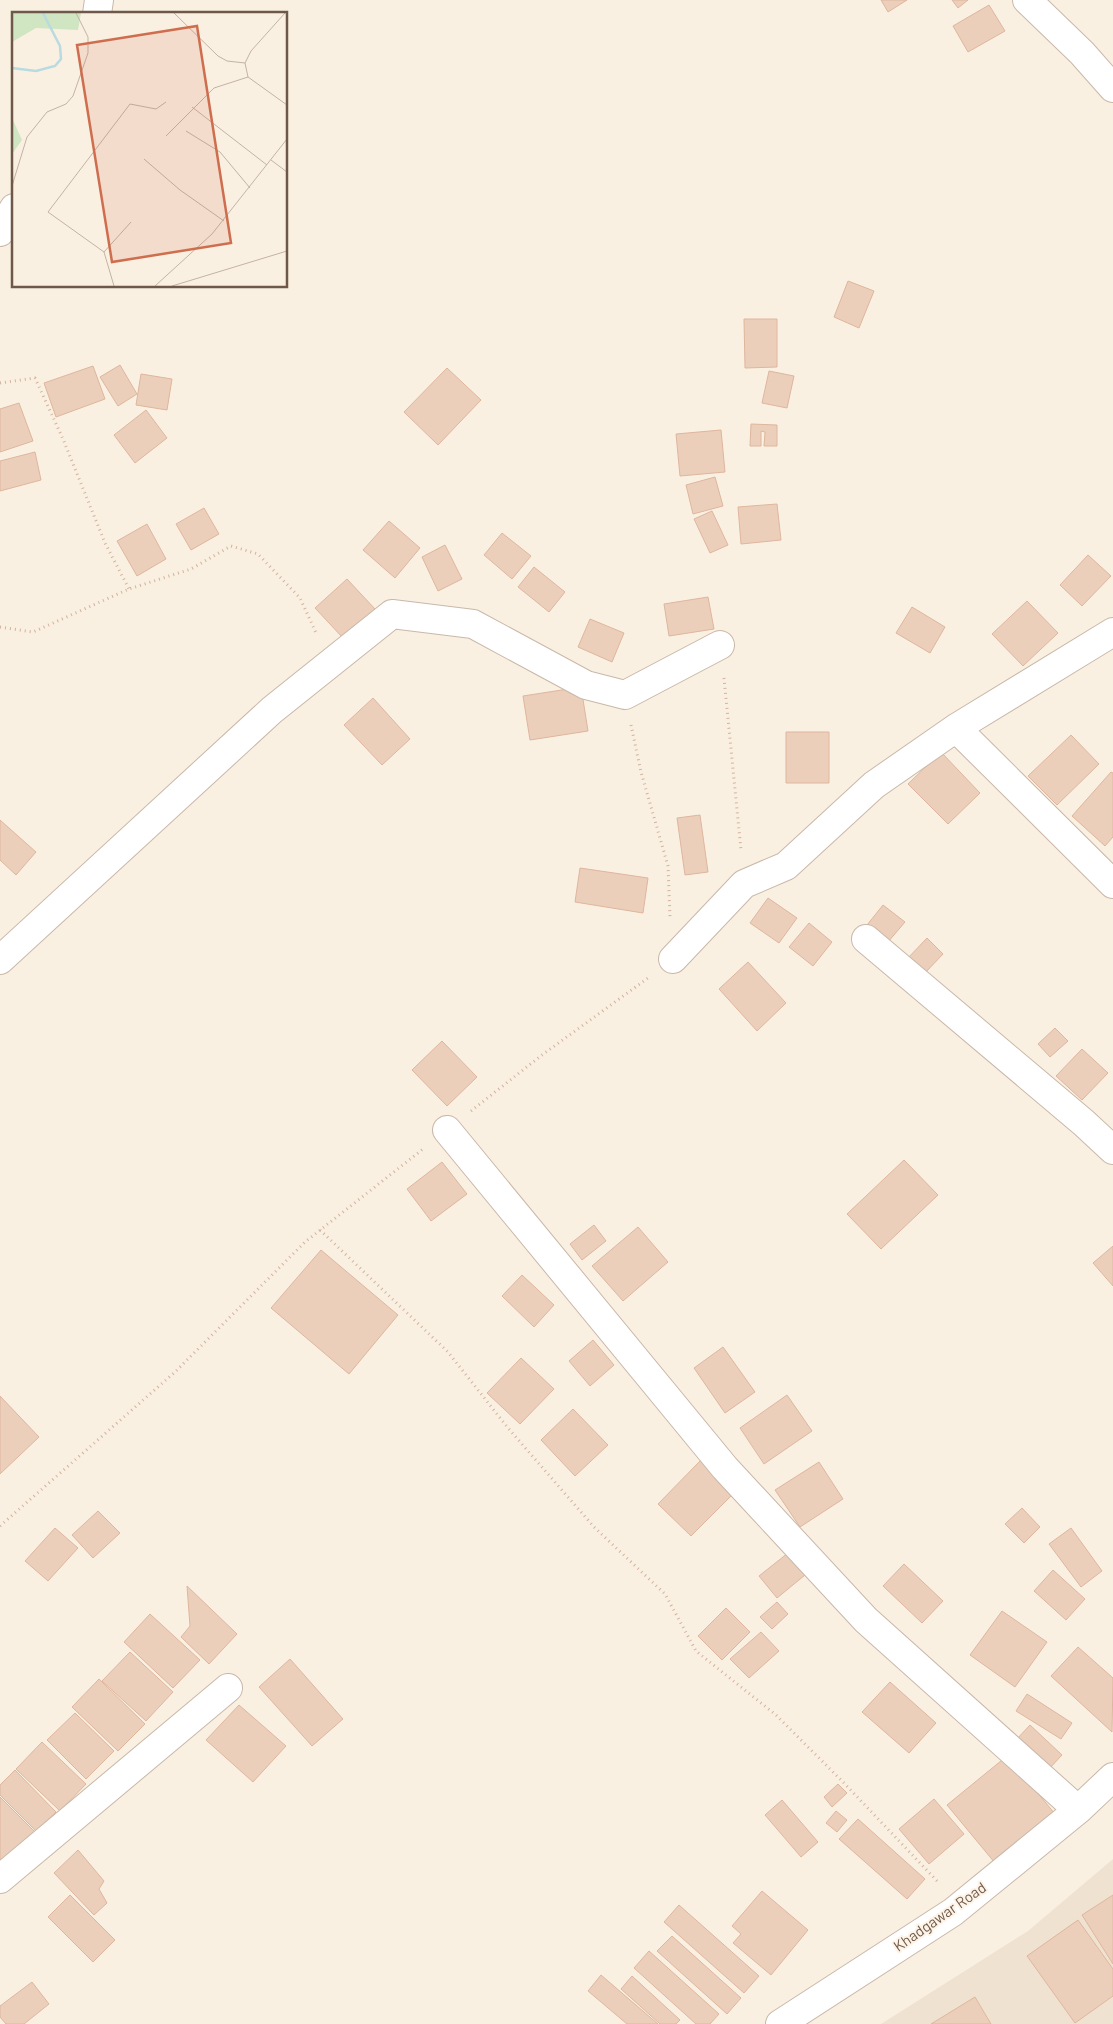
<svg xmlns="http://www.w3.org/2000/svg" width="1113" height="2024" viewBox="0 0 1113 2024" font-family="Barlow,sans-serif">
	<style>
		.residential { fill: #f0e2d0 }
		.building { fill: #eccfbb; stroke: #deb69d }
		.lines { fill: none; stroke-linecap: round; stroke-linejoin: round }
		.minor-casing { stroke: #c9b8a9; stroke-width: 30 }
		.path { stroke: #d1b39f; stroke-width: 3; stroke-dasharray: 1 4; stroke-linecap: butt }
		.minor { stroke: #fff; stroke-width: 28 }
		.labels { text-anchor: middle; stroke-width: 4; stroke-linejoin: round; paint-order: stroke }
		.street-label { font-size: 15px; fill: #6e584a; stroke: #fdf4e7 }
		.inset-river { fill: none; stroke: #b8dae1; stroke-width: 2.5 }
		.inset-road { fill: none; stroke: #c2b3a5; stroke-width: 1 }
		.view { fill: #cf6e4f; fill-opacity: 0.15; stroke: #cf6e4f; stroke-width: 2.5 }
		.inset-edge { fill: none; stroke: #6e584a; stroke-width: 2.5 }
	</style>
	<rect width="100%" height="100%" fill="#faf0e1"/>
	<path class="residential" d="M1113,1859V2024H881L1028,1931Z"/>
	<path class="building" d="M881,0H907L888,12Z
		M952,0H968L958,8Z
		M989,5L1005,31L968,52L953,26Z
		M848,281L874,291L859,328L834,317Z
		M744,319H777V367L745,368Z
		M120,365L137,394L118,406L100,377Z
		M93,366L105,399L56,417L44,383Z
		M447,368L481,400L438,445L404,412Z
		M769,371L794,376L787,408L762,403Z
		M141,374L172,379L167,410L136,405Z
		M19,403L33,441L0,452V409Z
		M146,410L167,438L135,463L114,435Z
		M751,424L777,425V446H764L765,432L761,431V446H750Z
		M721,430L725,472L680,476L676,434Z
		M35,452L41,480L0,491V461Z
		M715,477L723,506L693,514L686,485Z
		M777,504L781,540L741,544L738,507Z
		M204,508L219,534L191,550L176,524Z
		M712,511L728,545L710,553L694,519Z
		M389,521L420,548L395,578L363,550Z
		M147,524L166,559L137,576L117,541Z
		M502,533L531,556L512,579L484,555Z
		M445,545L462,579L438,591L422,557Z
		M1088,555L1111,576L1082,606L1060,585Z
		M534,567L565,592L549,612L518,587Z
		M347,579L375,609L343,638L315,608Z
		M708,597L714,629L669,636L664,604Z
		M1027,601L1058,633L1023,666L992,634Z
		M912,607L945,627L930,653L896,633Z
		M590,619L624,633L612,662L578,647Z
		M581,687L588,731L530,740L523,696Z
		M373,698L410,739L382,765L344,725Z
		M786,732H829V783H786Z
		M1071,735L1099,764L1057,805L1028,776Z
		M941,752L980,793L948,824L908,784Z
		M1111,772L1113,773V837L1105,846L1072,816Z
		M700,815L708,872L685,875L677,818Z
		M0,820L36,852L16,875L0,860Z
		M580,868L648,878L643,913L575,902Z
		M768,898L797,918L779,943L750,923Z
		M883,905L905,922L888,942L867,925Z
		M809,923L832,942L813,966L789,947Z
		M927,938L943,954L924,974L908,958Z
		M748,962L786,1003L757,1031L719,989Z
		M1055,1028L1068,1041L1050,1057L1038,1044Z
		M442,1041L477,1077L447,1106L412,1070Z
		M1082,1049L1108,1073L1082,1100L1056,1076Z
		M904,1160L938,1195L881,1249L847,1214Z
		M442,1162L467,1194L431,1221L407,1189Z
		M594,1225L606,1241L582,1260L570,1244Z
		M638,1227L668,1262L623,1301L592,1266Z
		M1113,1246V1286L1093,1263Z
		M321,1250L398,1315L349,1374L271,1308Z
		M522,1275L554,1305L534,1327L502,1296Z
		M593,1340L614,1365L590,1386L569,1361Z
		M723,1347L755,1392L725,1413L694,1368Z
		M521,1358L554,1389L520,1424L487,1393Z
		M787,1395L812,1431L764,1464L740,1428Z
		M0,1396L39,1437L0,1474Z
		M573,1409L608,1445L575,1476L541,1440Z
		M701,1460L735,1492L691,1536L658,1504Z
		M819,1462L843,1499L800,1527L775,1490Z
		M1022,1508L1040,1527L1024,1543L1005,1524Z
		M98,1511L120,1533L93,1558L72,1535Z
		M55,1528L78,1548L48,1581L25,1561Z
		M1071,1528L1102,1571L1081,1587L1049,1544Z
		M788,1553L805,1575L777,1598L759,1576Z
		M904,1564L943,1601L922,1623L883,1586Z
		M1053,1570L1085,1599L1066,1620L1034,1591Z
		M187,1586L237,1634L209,1664L181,1637L190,1626Z
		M777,1602L788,1614L772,1629L760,1617Z
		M726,1608L750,1632L722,1660L698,1636Z
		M1002,1611L1047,1642L1015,1687L970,1655Z
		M150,1614L200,1660L173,1688L124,1642Z
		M761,1632L779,1651L749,1678L730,1659Z
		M1078,1647L1113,1678L1112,1732L1051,1676Z
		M130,1652L173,1692L146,1721L102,1681Z
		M290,1659L343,1719L312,1746L259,1687Z
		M99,1679L145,1724L118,1751L72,1707Z
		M890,1682L936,1723L909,1753L862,1712Z
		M1027,1694L1072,1723L1061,1739L1016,1711Z
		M239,1705L286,1746L253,1782L206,1740Z
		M75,1713L114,1751L86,1779L47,1740Z
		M1030,1725L1062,1755L1048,1770L1016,1740Z
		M42,1742L86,1784L60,1811L16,1769Z
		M1007,1756L1055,1814L995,1863L947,1805Z
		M15,1770L56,1812L36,1831L0,1795V1785Z
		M838,1784L847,1793L832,1807L824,1797Z
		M0,1797L35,1832L0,1864Z
		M934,1799L964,1834L929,1864L899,1829Z
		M782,1800L818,1842L801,1857L765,1815Z
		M836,1811L847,1820L837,1832L826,1823Z
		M858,1819L925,1879L907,1899L839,1839Z
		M78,1850L104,1881L99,1889L107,1903L94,1915L54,1873Z
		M762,1891L808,1930L771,1975L733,1943L741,1934L732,1926Z
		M70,1895L115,1940L93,1962L48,1917Z
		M1113,1895V1964L1082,1915Z
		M679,1905L759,1976L744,1993L664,1922Z
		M1078,1920L1113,1969V1996L1075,2023L1027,1956Z
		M672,1936L741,1998L727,2014L657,1951Z
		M649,1951L719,2014L710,2024H696L634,1968Z
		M601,1975L658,2024H627L588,1991Z
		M632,1976L680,2020L676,2024H660L621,1989Z
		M32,1982L49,2004L24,2024H6L0,2017V2006Z
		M975,1997L991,2024H931Z"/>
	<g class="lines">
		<defs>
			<path id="minor" d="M1027,0L1082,53L1113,88
				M97,14L99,0
				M0,232L14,208
				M956,728L1113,884
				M866,939L1084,1123L1113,1150
				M673,959L744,884L786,866L874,785L956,728L1113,632
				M0,960L272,710L392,614L473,624L586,685L625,695L720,645
				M447,1130L725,1468L866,1620L1078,1810
				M0,1879L228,1688
				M780,2024L953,1912L1078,1810L1113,1777"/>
		</defs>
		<use href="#minor" class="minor-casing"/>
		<path class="path" d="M0,383L35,378L63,439L105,543L129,589
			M0,627L33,632L129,589L191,569L231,546L258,554L300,598L317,635
			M724,678L741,850
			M631,725L641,772L668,866L670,917
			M471,1111L542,1055L648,978
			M320,1230L448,1352L508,1428L594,1527L665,1594L696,1651L776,1715L843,1782L939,1883
			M0,1526L175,1372L305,1242L423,1149"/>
		<use href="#minor" class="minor"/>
	</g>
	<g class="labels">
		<g class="street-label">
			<text transform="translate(940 1917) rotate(-35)" y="5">Khadgawar Road</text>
		</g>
	</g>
	<g transform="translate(12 12)">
		<rect width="275" height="275" fill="#faf0e1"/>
		<path d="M0,1H69L66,18L24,16L0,30ZM0,106L10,128L0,142Z" fill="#d0e5c1"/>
		<path class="inset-river" d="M0,56L24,59L43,54L49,47L48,34L31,1"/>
		<path class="inset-road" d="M162,1L206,44L215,49L233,51M236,65L233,51L239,39L273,1M180,95L255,153M174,119L208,140L238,176M154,124L202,76L236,65L275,93M132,147L168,178L212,209M259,148L275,160M0,174L15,125L35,100L54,92L61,84L76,41V25L64,1M92,240L119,210M102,274L92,240L36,200L118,92L144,97L154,90M143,274L200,222L275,127M160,274L275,239"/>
		<path class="view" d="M185,14L219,231L100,250L65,33Z"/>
		<rect width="275" height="275" class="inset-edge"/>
	</g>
</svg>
